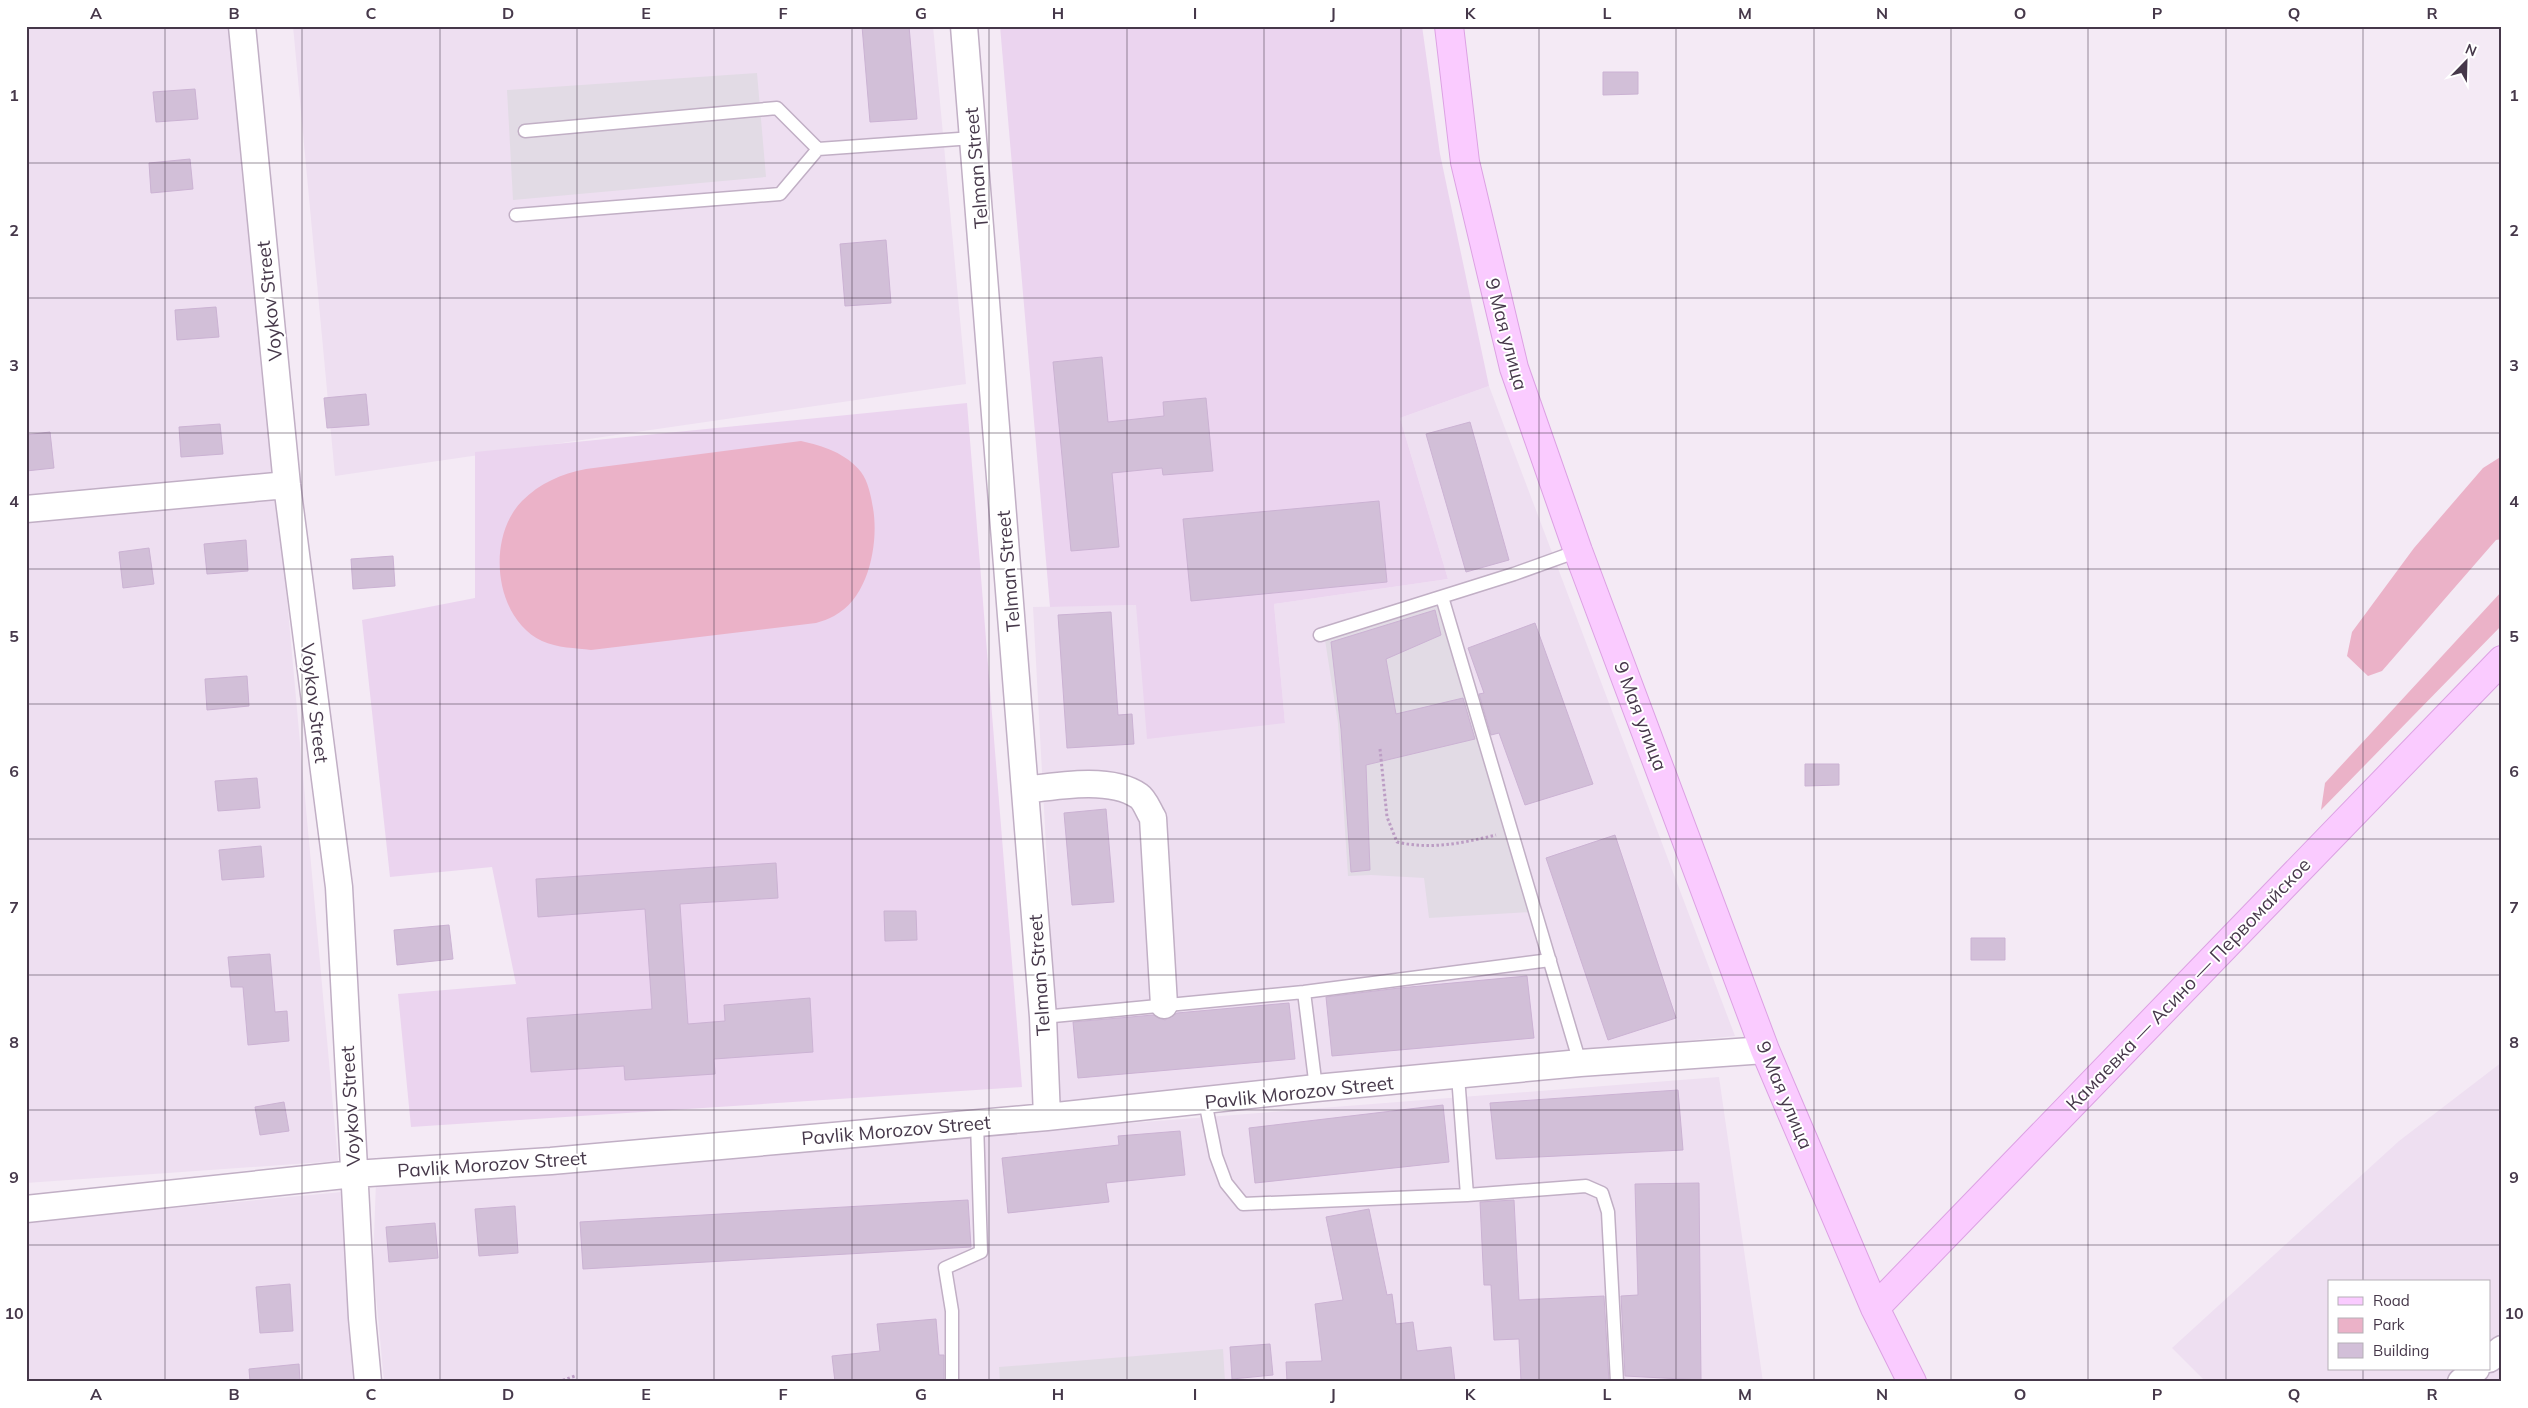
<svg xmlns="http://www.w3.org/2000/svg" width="2528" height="1408" viewBox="0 0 2528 1408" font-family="Mulish,sans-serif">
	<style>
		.residential { fill: #eedff1; fill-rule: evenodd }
		.industrial { fill: #e2dbe5 }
		.education { fill: #ebd4ef }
		.green { fill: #ebb2c8 }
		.building { fill: #d2bfd8; stroke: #cbb2d3 }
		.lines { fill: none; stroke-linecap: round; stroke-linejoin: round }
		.lane-casing { stroke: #c1afc5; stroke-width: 15 }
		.street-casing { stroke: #c1afc5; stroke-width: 29 }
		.secondary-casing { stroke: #dca1e3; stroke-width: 30 }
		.path { stroke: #bc9dc4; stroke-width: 3; stroke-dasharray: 2.5 2.5; stroke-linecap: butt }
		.lane { stroke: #fff; stroke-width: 12 }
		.street { stroke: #fff; stroke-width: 26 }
		.secondary { stroke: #facbff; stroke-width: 28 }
		.grid { fill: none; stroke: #46384a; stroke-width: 1; stroke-opacity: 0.55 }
		.labels { text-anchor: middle; stroke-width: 4; stroke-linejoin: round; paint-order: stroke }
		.street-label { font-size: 19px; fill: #46384a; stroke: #fff }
		.neatline { fill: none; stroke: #46384a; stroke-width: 2 }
		.grid-label { font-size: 16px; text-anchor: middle; font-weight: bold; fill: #46384a }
	</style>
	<rect width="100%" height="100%" fill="#f4eaf5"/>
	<path class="residential" d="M26,26H235L338,1161L26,1183Z
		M293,26H933L966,384L335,476Z
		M1489,386L1735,1036L1060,1103L1033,607L1136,605L1285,723L1274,604L1448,579L1400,418Z
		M2502,1062V1382H2206L2172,1348L2399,1141ZM2329,1282H2489V1369H2329Z
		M1719,1077L1763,1382H384L373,1263L376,1182Z
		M342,1192L360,1382H26V1222Z"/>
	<path class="industrial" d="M757,73L766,177L513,200L507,90Z
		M1437,606L1531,912L1429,918L1424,878L1371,875L1348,876L1338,723L1325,640Z
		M1223,1349L1225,1382H1000L999,1367Z"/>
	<path class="education" d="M1000,26H1422L1440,154L1489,386L1400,418L1448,579L1274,604L1285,723L1147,739L1136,605L1050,607Z
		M967,403L1022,1087L411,1127L398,994L516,984L492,867L390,877L362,620L475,598V452Z"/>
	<path class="green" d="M801,441C823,446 846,453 861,472C868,481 871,496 873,508C879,543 869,598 834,616C829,619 822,621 816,623L591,650C576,648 557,648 542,641C494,618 486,538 522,501C540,483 561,474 586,469Z
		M2502,456V539L2496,540L2382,671L2368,676L2347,656L2352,632L2414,548L2483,468Z
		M2502,591V625L2321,810L2325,783Z"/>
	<path class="building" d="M862,26H909L917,119L870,122Z
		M1603,72H1638V94L1603,95Z
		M195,89L198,119L156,122L153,92Z
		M190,159L193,189L151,193L149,163Z
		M886,240L891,303L845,306L840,244Z
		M216,307L219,337L177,340L175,310Z
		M1102,357L1108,422L1164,416L1163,402L1206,398L1213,471L1163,475L1162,468L1112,473L1119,547L1071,551L1053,362Z
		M366,394L369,425L327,428L324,398Z
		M1470,422L1509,560L1466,572L1426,434Z
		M220,424L223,454L181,457L179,427Z
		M50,432L54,468L26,471V435Z
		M1379,501L1387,582L1191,601L1183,519Z
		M246,540L248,571L207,574L204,544Z
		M149,548L154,584L123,588L119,552Z
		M393,556L395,586L353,589L351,559Z
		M1435,610L1441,635L1386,659L1396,714L1463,698L1475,739L1366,765L1370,870L1351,872L1341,729L1331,642Z
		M1111,612L1118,715L1132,714L1134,744L1067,748L1058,615Z
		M1535,623L1593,784L1525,805L1499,733L1491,735L1479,694L1484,693L1468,648Z
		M247,676L249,706L207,710L205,679Z
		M1805,764H1839V785L1805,786Z
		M257,778L260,808L218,811L215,781Z
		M1106,809L1114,902L1072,905L1064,813Z
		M1615,835L1676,1018L1608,1040L1546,858Z
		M261,846L264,877L222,880L219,850Z
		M776,863L778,898L680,904L688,1024L725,1021L724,1005L810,998L813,1052L714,1059L715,1074L625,1080L624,1066L531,1072L527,1018L652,1009L645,909L538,917L536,879Z
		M884,911H916L917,940L885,941Z
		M449,925L453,959L397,965L394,930Z
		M1971,938H2005V960H1971Z
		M270,954L275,1012L287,1011L289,1041L248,1045L243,987H231L228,957Z
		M1527,976L1534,1038L1332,1056L1326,997L1399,988Z
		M1289,1003L1295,1059L1078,1078L1073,1022L1153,1015L1165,1020L1177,1013Z
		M1678,1090L1683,1150L1496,1159L1490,1103Z
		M284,1102L289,1131L260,1135L255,1107Z
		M1443,1105L1449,1162L1255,1183L1249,1128Z
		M1180,1131L1185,1175L1106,1183L1109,1202L1008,1213L1002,1158L1119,1145L1118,1136Z
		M1699,1183L1701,1380L1625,1376L1621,1296L1638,1295L1635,1184Z
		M968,1200L971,1247L583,1269L580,1222Z
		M1514,1200L1519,1300L1604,1296L1609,1382H1521L1519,1339L1494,1340L1491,1285H1484L1480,1202Z
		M515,1206L518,1253L479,1256L475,1209Z
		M1369,1209L1387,1295L1392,1294L1396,1324L1413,1322L1417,1351L1451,1347L1455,1382H1287L1286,1362L1322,1361L1315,1304L1343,1300L1326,1217Z
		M435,1223L438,1258L389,1262L386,1227Z
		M290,1284L293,1331L260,1333L256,1287Z
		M936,1319L939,1355H944V1382H835L832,1356L880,1351L877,1324Z
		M1270,1344L1273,1375L1232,1379L1230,1347Z
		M299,1364L300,1382H250L249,1369Z"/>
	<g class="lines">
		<defs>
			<path id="lane" d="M525,131L777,108L818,149
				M516,215L780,194L818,149L973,138
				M1442,597L1580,1063
				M1320,635L1514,574L1578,551
				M1304,992L1316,1088
				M1043,1017L1304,992L1550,960
				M1458,1076L1467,1195
				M1205,1101L1216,1156L1226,1183L1243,1204L1467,1195L1586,1186L1602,1193L1608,1212L1617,1382
				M952,1382V1311L945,1268L981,1252L977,1122"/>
			<path id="street" d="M242,26L287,485L339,887L362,1318L368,1382
				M964,26L1043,1017L1047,1117
				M26,509L287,485
				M1025,790C1056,786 1111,776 1139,796C1145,800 1149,812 1153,818L1164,1005
				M26,1209L354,1174L551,1161L1047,1117L1316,1088L1580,1063L1765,1050
				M2489,1359L2502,1349
				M2461,1382L2476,1369"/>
			<path id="secondary" d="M1449,26L1465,162L1514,368L1578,551L1765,1050L1875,1308L1912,1382
				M1875,1308L2502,660"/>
		</defs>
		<use href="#lane" class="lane-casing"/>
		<use href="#street" class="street-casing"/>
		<use href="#secondary" class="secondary-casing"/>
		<path class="path" d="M1380,749L1387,817L1397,842C1431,850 1463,843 1496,835
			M558,1382L575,1376"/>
		<use href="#lane" class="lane"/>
		<use href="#street" class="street"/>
		<use href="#secondary" class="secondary"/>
	</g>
	<path class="grid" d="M165,26V1382M302,26V1382M440,26V1382M577,26V1382M714,26V1382M852,26V1382M989,26V1382M1127,26V1382M1264,26V1382M1401,26V1382M1539,26V1382M1676,26V1382M1814,26V1382M1951,26V1382M2088,26V1382M2226,26V1382M2363,26V1282M26,163H2502M26,298H2502M26,433H2502M26,569H2502M26,704H2502M26,839H2502M26,975H2502M26,1110H2502M26,1245H2502M2363,1369V1382"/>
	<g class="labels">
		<g class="street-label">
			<text transform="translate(976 168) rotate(-95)" y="7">Telman Street</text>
			<text transform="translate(269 301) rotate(-96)" y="7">Voykov Street</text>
			<text transform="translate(1507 334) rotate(75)" y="7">9 Мая улица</text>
			<text transform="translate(1008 571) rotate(-95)" y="7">Telman Street</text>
			<text transform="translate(315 703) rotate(83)" y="7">Voykov Street</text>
			<text transform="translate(1641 716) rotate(69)" y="7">9 Мая улица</text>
			<text transform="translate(1039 975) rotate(-94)" y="7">Telman Street</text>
			<text transform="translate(2188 984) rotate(-46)" y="7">Камаевка — Асино — Первомайское</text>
			<text transform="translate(1299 1092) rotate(-6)" y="7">Pavlik Morozov Street</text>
			<text transform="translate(1785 1095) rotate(67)" y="7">9 Мая улица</text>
			<text transform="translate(350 1106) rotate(-93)" y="7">Voykov Street</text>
			<text transform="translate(896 1130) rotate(-5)" y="7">Pavlik Morozov Street</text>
			<text transform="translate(492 1164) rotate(-4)" y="7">Pavlik Morozov Street</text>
		</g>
	</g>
	<rect width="2528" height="1408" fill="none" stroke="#ffffff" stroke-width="55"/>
	<rect x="2328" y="1280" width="162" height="90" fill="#ffffff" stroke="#b5afb7"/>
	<rect x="2338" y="1297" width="25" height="8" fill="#facbff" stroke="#b5afb7"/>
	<text x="2373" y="1306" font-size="15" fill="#46384a">Road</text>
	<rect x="2338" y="1318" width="25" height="15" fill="#ebb2c8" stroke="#b5afb7"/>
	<text x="2373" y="1330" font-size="15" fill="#46384a">Park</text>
	<rect x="2338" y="1343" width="25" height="15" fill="#d2bfd8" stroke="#b5afb7"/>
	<text x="2373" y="1356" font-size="15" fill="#46384a">Building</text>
	<g transform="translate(2466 62) rotate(23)" stroke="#ffffff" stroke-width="4" paint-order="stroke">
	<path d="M0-4L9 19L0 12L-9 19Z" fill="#46384a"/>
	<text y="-8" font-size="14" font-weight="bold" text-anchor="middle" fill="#46384a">N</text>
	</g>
	<rect x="28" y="28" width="2472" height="1352" class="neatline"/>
	<g class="grid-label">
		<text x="96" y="19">A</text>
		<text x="234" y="19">B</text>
		<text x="371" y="19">C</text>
		<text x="508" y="19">D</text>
		<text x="646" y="19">E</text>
		<text x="783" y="19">F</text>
		<text x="921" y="19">G</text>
		<text x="1058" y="19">H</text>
		<text x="1195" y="19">I</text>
		<text x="1333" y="19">J</text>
		<text x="1470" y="19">K</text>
		<text x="1607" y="19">L</text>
		<text x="1745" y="19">M</text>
		<text x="1882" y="19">N</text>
		<text x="2020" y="19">O</text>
		<text x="2157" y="19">P</text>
		<text x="2294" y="19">Q</text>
		<text x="2432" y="19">R</text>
		<text x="14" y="101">1</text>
		<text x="2514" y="101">1</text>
		<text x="14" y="236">2</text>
		<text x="2514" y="236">2</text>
		<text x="14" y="371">3</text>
		<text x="2514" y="371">3</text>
		<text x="14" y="507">4</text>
		<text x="2514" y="507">4</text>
		<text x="14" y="642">5</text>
		<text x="2514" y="642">5</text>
		<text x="14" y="777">6</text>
		<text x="2514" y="777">6</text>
		<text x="14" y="913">7</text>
		<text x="2514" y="913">7</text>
		<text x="14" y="1048">8</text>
		<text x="2514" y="1048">8</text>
		<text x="14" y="1183">9</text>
		<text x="2514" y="1183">9</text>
		<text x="14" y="1319">10</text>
		<text x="2514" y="1319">10</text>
		<text x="96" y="1400">A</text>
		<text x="234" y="1400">B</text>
		<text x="371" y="1400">C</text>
		<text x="508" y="1400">D</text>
		<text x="646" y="1400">E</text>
		<text x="783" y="1400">F</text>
		<text x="921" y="1400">G</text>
		<text x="1058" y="1400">H</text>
		<text x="1195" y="1400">I</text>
		<text x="1333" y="1400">J</text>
		<text x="1470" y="1400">K</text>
		<text x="1607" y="1400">L</text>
		<text x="1745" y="1400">M</text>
		<text x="1882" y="1400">N</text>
		<text x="2020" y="1400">O</text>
		<text x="2157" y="1400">P</text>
		<text x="2294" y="1400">Q</text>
		<text x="2432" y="1400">R</text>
	</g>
</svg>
